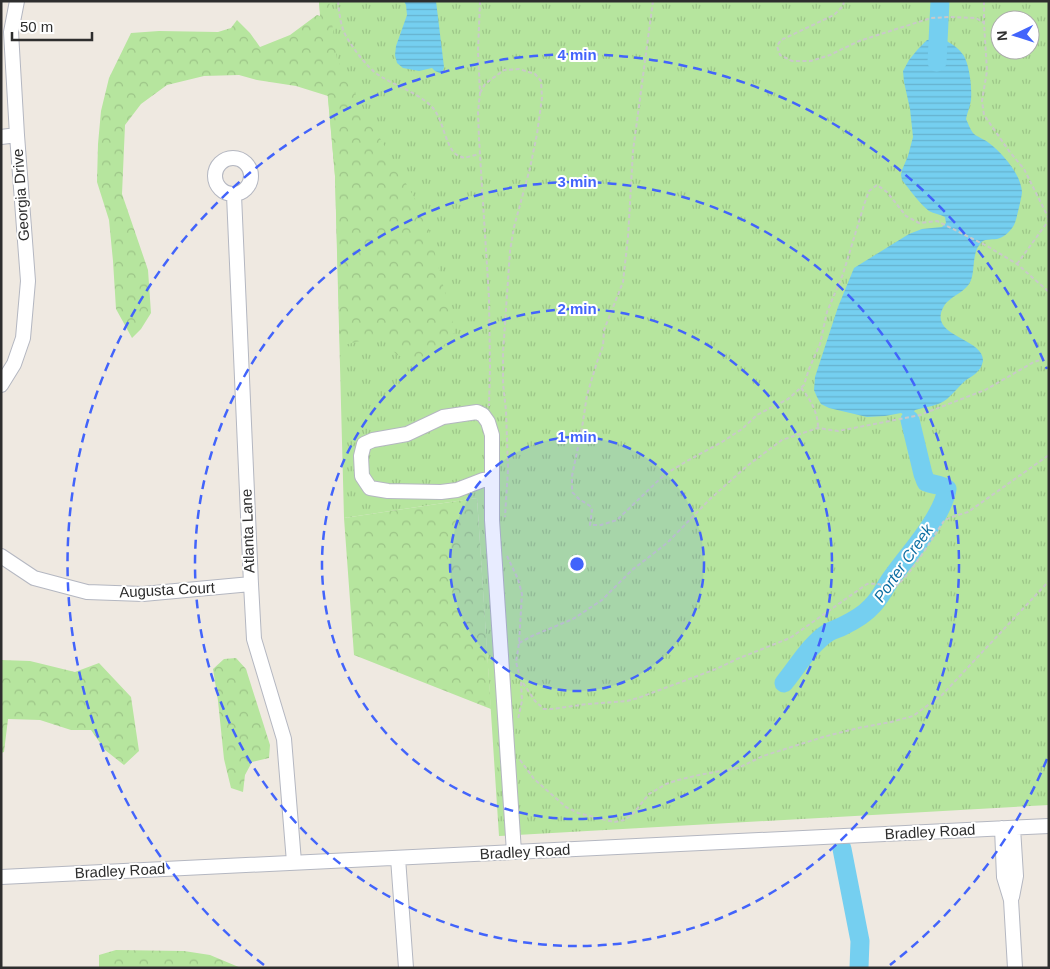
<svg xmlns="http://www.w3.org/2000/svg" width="1050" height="969" viewBox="0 0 1050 969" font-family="Helvetica,sans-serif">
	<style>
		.grass { fill: url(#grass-tufts); fill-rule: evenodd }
		.forest { fill: url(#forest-crowns) }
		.water { fill: url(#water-rules) }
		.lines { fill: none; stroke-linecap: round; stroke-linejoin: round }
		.river { stroke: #75cff0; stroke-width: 19 }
		.minor-casing { stroke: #b4b7c1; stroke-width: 16 }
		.path { stroke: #c9c9c9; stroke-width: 2; stroke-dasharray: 4 2.5; stroke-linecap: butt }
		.minor { stroke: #fff; stroke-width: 14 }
		.ring { fill: none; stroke: #4264fb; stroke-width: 2.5; stroke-dasharray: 9 6 }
		.labels { text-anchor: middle; stroke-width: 4; stroke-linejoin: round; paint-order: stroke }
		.street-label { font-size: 15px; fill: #2e2e2e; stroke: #fff }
		.water-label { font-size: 16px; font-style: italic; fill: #0d6fa3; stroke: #fff }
		.centre { fill: #4264fb; stroke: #fff; stroke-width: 2.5 }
		.ring-label { font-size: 15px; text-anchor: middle; font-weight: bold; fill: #4264fb; stroke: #fff; stroke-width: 4; stroke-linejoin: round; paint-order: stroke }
	</style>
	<defs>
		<pattern id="grass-tufts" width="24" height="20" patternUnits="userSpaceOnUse" patternTransform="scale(1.25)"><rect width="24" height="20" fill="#b6e59e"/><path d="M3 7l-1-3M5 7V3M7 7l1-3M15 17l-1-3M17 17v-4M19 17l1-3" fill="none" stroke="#9dc588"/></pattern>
		<pattern id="forest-crowns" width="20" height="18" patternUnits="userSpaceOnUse" patternTransform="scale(1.25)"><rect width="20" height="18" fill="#b6e59e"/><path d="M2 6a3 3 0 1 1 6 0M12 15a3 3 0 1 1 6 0" fill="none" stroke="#9dc588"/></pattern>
		<pattern id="water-rules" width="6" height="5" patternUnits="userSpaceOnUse" patternTransform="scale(1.25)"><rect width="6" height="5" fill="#75cff0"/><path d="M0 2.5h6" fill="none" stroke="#66b2ce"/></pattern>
	</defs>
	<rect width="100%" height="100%" fill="#efe9e1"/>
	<path class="grass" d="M319,1H1049V805L499,836L477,498L344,518L335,176ZM1000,20H1030V50H1000Z"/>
	<path class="forest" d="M319,1H329L337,59L366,114L426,218L455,332L428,364L397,355L380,336L340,346L335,176L328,96L296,86L257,80L239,75L204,76L167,85L141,104L125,125L122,194L148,270L151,313L141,329L132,338L116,309L113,261L109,220L97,182L98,144L101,111L109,78L131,33L159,31L218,32L231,28L237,20L250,33L260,47L290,35L317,15L320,16Z
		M477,498L491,709L354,655L344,518Z
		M236,658L246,669L270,745L269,758L252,762L245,775L243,792L231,788L224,759L218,701L213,669L224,659Z
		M1,660L30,661L75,672L99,663L131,697L139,751L124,765L105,750L91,730H71L40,720L8,719L4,752L1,753Z
		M116,950L184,951L210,955L241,968H99V955Z"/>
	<path class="water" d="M404,1H436L444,67L442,74L435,71L432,68L419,71L403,68L397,63L395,55L396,46L407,15L406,5Z
		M938,39C947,39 961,49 965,58C970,69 972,89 971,100C970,107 967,113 966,119C968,123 970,129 973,133C977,137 984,139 989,143C1002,153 1021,174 1022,192C1022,196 1016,222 1014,225C1011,231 1003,238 997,239C991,240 984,238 980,244C972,253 975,270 971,280C966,293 951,295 944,306C926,337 984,337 983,361C982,365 981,368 978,371C975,375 970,377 966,380C959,386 954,393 947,399C939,406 925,407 915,410L911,416H906L901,413L885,416L867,417L829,408L821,404L817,397L814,390L815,377L838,307L854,268L909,234L922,229L942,227L946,223L945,217C940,214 934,214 929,211C921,205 909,189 902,180L901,175L902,170L908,156L913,137L910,109L904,82L903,71L909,60L918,49L927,40Z"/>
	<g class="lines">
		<path class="river" d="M937,62L940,1
			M784,683C798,666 810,644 829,632C833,630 839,628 843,626C853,621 864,615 871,607C881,598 885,586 893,576C910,552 942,518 947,489C941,484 933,485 926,482L923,474L910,420
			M842,849L860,941L859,968"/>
		<defs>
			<path id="minor" d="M1,137L17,135
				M215 176a18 18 0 1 1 36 0a18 18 0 1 1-36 0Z
				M234,195L251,584L254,639L284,739L294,862
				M1,385L14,364L23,338L28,281L17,135L11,32L17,1
				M492,479L483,480L457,490L441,492L388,491L370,488L362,476L361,456L364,444L373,440L407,434L443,417L477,412L483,415L488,422L492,435V520L514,852
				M1,556L34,578L87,592L143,594L251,584
				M1002,828L1004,877L1011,900L1015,968
				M398,858L406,968
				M1,877L1049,826
				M1012,897L1016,876L1013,828"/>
		</defs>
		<use href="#minor" class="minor-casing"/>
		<path class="path" d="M338,1C339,11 340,22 344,32C350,45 368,69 380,76C396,86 416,92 430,105C444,117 444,146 457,155C459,156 462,157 464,158L479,154
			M480,1L478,51L480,93L478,112L479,139L489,298L490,367L489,406
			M653,1L633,151L628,237L623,282L604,330L603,346L597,362L587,395L582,428L572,476V492L579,499L590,506L592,510L590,525H601L617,520L664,475L687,461L722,442L742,429L757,415L788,399L804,385L809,369L820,344L827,312L843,274L864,205L869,191L877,185L887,192L906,216L919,223L937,221L987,246L1017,264L1049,292
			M844,1L843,6L834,15L781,40L777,46L780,55L792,61H811L830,55L859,41L931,18L950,17L976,18L984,23
			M984,1V23L987,71L982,101L984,115L1009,151L1024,169L1049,219
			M480,93L485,84L504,70L519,69L535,74L541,81L542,98L537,134L530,168L514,227L510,251L503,353V383L506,411L508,469L505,517
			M1017,264L1049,220
			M801,388C811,400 818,413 818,428
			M507,556L518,579L522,594L519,643L516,662L521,681L522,701L518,719
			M519,643L532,636L573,619L602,600L632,570L667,543L710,499L747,466L782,440L818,428L838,431L920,415L985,390L1034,362L1049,357
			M523,683L535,701L544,709H552L587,704L627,701L638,698L716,669L737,659L790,638L867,584C877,583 881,584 890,589C905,586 933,536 944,521C951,516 960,515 968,512L1049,455
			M520,760L534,779L566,807L578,813L614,822L624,820L632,815L649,794L666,784L678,780L699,775L738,768L763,756L823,737L858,728L891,722L913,716L924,708L942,695L1049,581"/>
		<use href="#minor" class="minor"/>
	</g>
	<circle cx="577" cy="564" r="127" fill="#4264fb" fill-opacity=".12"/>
	<g class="ring">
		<circle cx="577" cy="564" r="127"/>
		<circle cx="577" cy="564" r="255"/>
		<circle cx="577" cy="564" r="382"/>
		<path d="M1047 759A509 509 0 0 1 890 965M264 965A509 509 0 1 1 1047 369"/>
	</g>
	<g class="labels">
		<g class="street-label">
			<text transform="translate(21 195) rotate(-94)" y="5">Georgia Drive</text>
			<text transform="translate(248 531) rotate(-92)" y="5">Atlanta Lane</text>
			<text transform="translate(167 590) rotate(-3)" y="5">Augusta Court</text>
			<text transform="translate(930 832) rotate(-3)" y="5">Bradley Road</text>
			<text transform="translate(525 852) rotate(-3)" y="5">Bradley Road</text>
			<text transform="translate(120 871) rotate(-3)" y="5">Bradley Road</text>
		</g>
		<g class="water-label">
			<text transform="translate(903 563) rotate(-55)" y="6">Porter Creek</text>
		</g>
	</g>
	<circle cx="577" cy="564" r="8" class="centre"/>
	<g class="ring-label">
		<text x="577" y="60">4 min</text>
		<text x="577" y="187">3 min</text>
		<text x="577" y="314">2 min</text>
		<text x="577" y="442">1 min</text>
	</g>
	<rect width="1050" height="969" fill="none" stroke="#2e2e2e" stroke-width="5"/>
	<g transform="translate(1015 35) rotate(266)"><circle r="24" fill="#ffffff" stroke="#ababab"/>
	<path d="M0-4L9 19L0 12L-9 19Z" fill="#4264fb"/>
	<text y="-8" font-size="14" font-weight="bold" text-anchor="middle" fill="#2e2e2e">N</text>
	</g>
	<path d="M12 32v8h80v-8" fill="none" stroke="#2e2e2e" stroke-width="2.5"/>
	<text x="20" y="32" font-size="15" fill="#2e2e2e" stroke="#ffffff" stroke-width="4" paint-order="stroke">50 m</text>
</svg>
